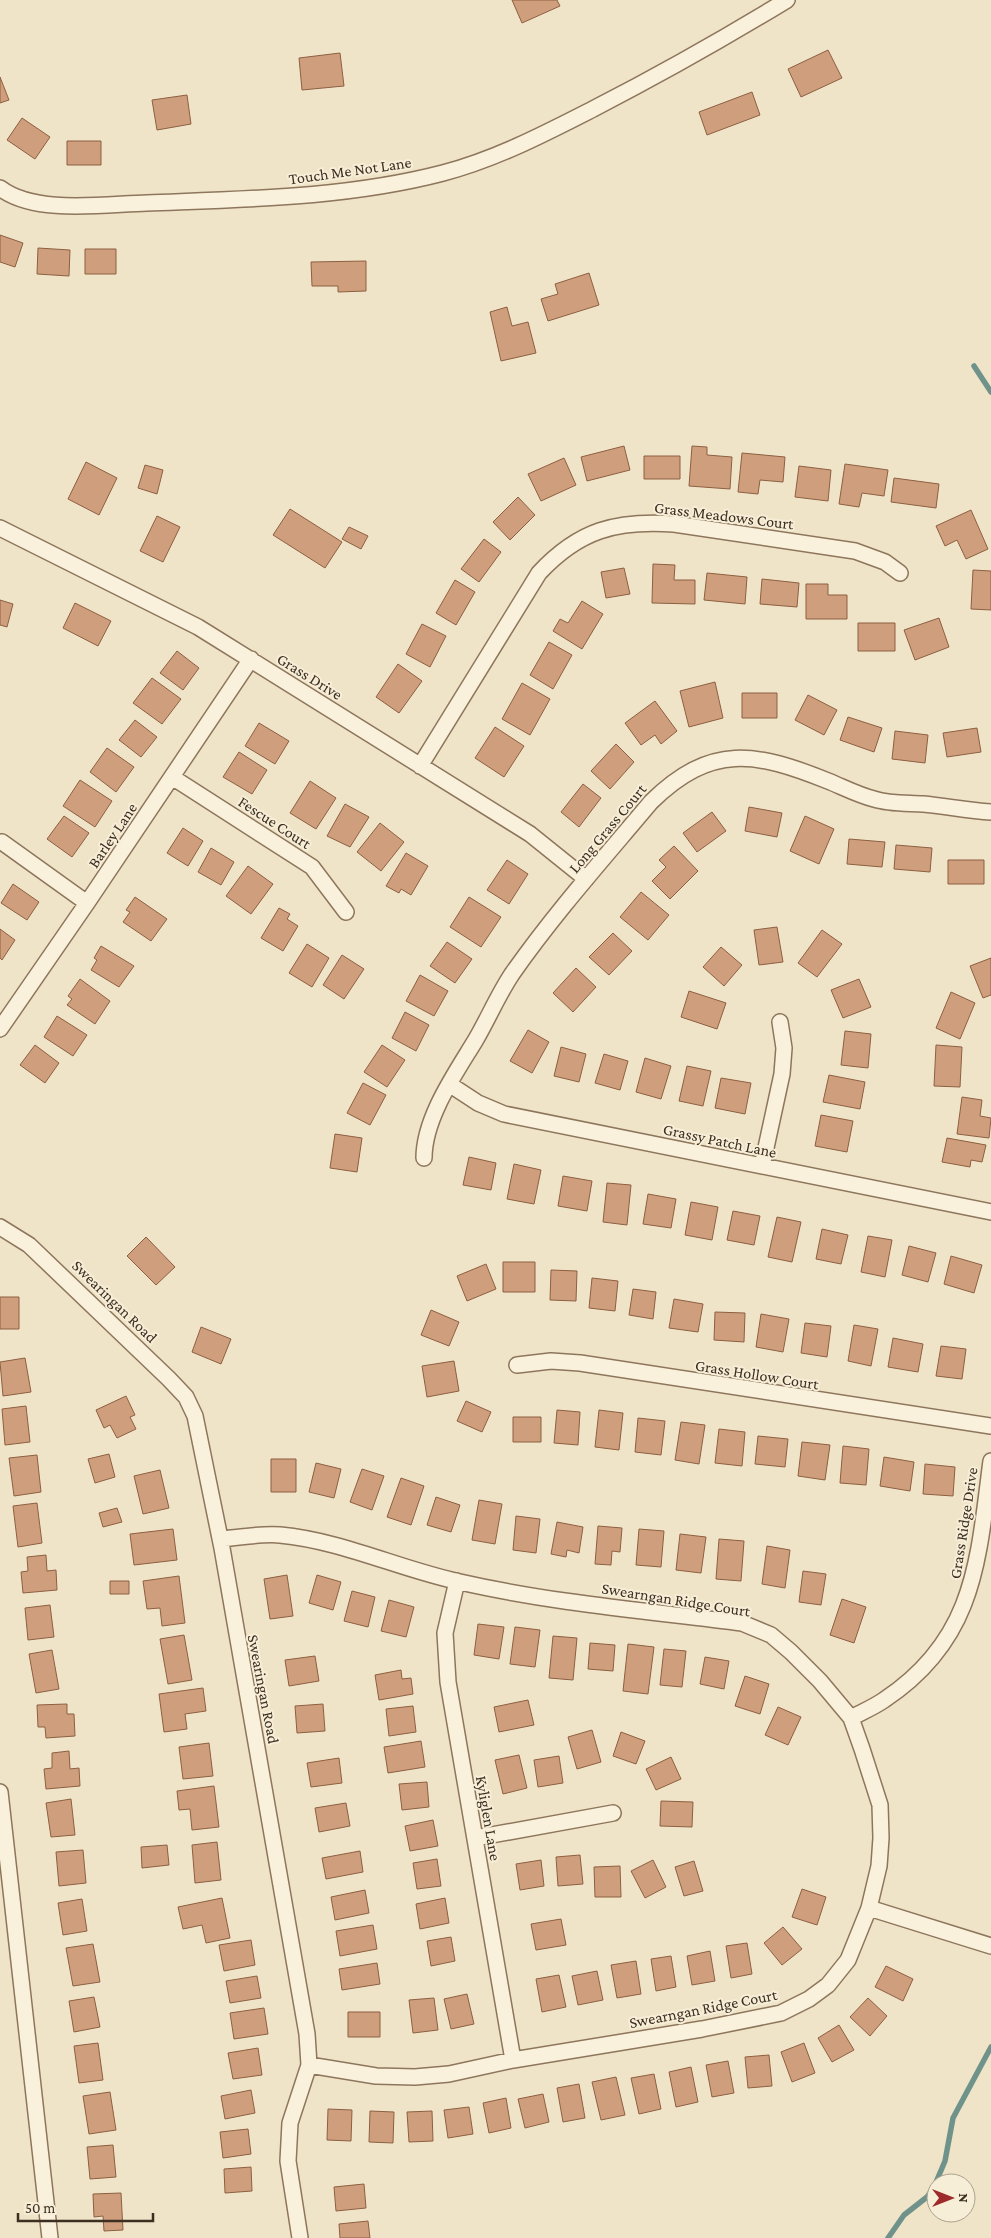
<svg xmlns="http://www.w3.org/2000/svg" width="991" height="2238" viewBox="0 0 991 2238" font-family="'Crimson Pro',serif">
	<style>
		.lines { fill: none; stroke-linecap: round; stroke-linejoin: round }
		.stream { stroke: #6f938a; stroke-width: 5.5 }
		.building { fill: #cf9f7d; stroke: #8d5f41 }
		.street-casing { stroke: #8d765c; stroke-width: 18 }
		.street { stroke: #faf1dc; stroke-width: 15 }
		.labels { text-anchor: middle; stroke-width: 4; stroke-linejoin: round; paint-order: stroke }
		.street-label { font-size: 16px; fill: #3d2e20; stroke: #f7eed8 }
	</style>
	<rect width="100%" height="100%" fill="#f0e4c8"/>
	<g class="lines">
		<path class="stream" d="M974,366L991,392
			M888,2238L904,2215L927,2197L934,2187L945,2161L953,2118L991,2047"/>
	</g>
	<path class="building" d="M512,0H557L560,6L522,23Z
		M828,50L842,78L801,97L788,69Z
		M340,53L344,86L302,90L299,58Z
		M0,77L9,100L0,103Z
		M752,92L760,115L707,135L699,112Z
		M187,95L191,124L157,130L152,100Z
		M22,118L50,137L35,159L7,140Z
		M67,141H101V165H67Z
		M0,235L23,243L15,267L0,262Z
		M38,248L70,250L69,276L37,274Z
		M85,249H116V274H85Z
		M366,261V291L338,292V286H312L311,262Z
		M589,273L599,305L548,321L541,299L558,294L555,284Z
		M507,307L512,326L528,322L536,353L501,361L490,312Z
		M624,446L630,470L587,481L581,457Z
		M692,446L707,447V455L732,457L730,489L689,486Z
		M742,453L785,457L783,482L760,480L758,494L738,492Z
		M644,456H680V479H644Z
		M564,458L576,485L541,501L528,474Z
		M86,462L117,478L99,515L68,499Z
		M845,464L888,470L884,496L862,493L859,507L839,504Z
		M145,465L163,470L157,494L138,488Z
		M799,466L831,470L828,501L795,497Z
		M894,478L939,484L936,508L891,502Z
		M518,497L535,515L510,540L493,522Z
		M290,509L342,542L325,568L273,535Z
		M971,510L988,549L966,559L957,540L945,546L936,526Z
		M157,516L180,527L163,562L140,551Z
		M349,527L368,536L361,549L342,539Z
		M484,539L501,552L479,582L461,569Z
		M653,564L675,565L674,580H695V604L652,603Z
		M624,568L630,594L606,598L601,572Z
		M973,570L991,571V610L971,609Z
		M707,573L747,577L745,604L704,600Z
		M762,579L799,583L797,607L760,604Z
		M455,580L475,592L456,625L436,613Z
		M806,584H828V595H847V619H806Z
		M0,600L13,604L7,627L0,625Z
		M582,601L603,614L582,649L553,631L560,619L568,623Z
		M75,603L111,621L98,646L63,628Z
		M939,618L949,647L915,660L904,630Z
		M858,623H895V651H858Z
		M422,624L446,636L430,667L406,654Z
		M549,642L572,655L553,689L530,675Z
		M177,651L199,668L183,690L160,673Z
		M398,664L422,681L399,713L376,697Z
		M152,678L181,699L162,724L133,703Z
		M715,682L723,718L689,727L680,691Z
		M522,683L550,699L530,735L502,719Z
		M742,693H777V718H742Z
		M808,695L837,710L824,735L795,720Z
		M655,701L677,731L661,744L655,735L641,745L625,723Z
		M848,717L882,728L874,752L840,740Z
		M135,720L157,737L141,757L119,740Z
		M259,723L289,741L275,764L245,746Z
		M495,727L524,746L504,777L475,758Z
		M977,728L981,752L947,757L943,733Z
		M895,731L928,735L925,763L892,759Z
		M616,744L634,762L610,789L591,771Z
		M107,748L134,767L116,792L90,772Z
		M239,752L267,770L252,794L223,777Z
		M80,780L112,801L95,827L63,806Z
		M310,781L336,798L316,829L290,813Z
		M583,784L601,798L579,827L561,812Z
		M345,804L369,817L350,847L327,836Z
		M749,807L782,813L777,837L745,831Z
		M712,812L726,831L697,852L683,833Z
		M64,816L89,833L72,857L47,839Z
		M805,816L834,829L819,864L790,851Z
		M380,823L404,842L381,871L357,852Z
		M183,828L203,841L188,866L167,853Z
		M849,839L885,842L882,867L847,864Z
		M896,845L932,848L930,872L894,869Z
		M674,846L698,871L670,899L652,881L666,867L659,860Z
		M211,848L234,862L221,885L198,872Z
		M406,853L428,866L411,895L401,889L399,893L386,886Z
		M507,860L528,874L509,904L487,890Z
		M948,860H984V884H948Z
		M248,866L273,884L251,914L226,896Z
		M13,884L39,902L27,920L1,903Z
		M641,892L669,915L648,940L620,917Z
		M135,897L167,919L151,941L123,922L130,912L126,910Z
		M469,897L501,917L481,947L450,927Z
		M279,908L290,914L287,919L298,926L283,951L261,938Z
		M777,927L783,962L759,965L754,930Z
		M0,929L15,940L2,960L0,958Z
		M822,930L842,944L817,977L798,963Z
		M613,933L632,951L609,975L589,957Z
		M447,942L472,959L455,983L430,966Z
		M307,944L329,958L312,987L289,973Z
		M101,946L134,966L119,987L91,970L97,960L94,958Z
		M721,947L742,965L724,986L703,967Z
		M342,955L364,969L344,999L323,985Z
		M991,958V995L983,998L970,966Z
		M576,968L596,987L573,1012L553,993Z
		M420,975L448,991L434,1016L406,1001Z
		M80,979L110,1001L95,1024L67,1005L72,999L68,996Z
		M859,979L871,1007L843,1018L831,990Z
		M689,991L726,1003L717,1029L681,1017Z
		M951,992L975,1003L960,1039L936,1028Z
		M405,1012L429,1025L416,1051L392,1038Z
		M57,1016L87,1035L73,1056L44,1037Z
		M528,1030L549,1042L532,1073L510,1061Z
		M845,1031L871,1034L868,1068L841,1065Z
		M35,1045L59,1063L45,1083L20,1065Z
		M382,1045L405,1060L387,1087L364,1072Z
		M936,1045L962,1047L960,1087L934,1086Z
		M561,1047L586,1054L579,1082L554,1076Z
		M604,1054L628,1061L620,1090L595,1083Z
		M645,1058L671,1066L661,1099L636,1092Z
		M687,1066L711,1071L703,1106L679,1101Z
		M829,1075L865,1082L860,1109L823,1102Z
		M721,1078L751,1083L745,1114L715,1108Z
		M363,1083L386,1095L370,1125L347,1113Z
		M962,1097L982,1100L980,1116L991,1118L989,1138L957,1134Z
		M821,1115L853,1121L847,1152L815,1146Z
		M335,1134L362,1138L357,1172L330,1168Z
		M947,1138L986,1145L982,1162L971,1160L970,1167L942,1162Z
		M469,1157L496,1163L491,1190L463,1185Z
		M514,1164L541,1170L534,1204L507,1199Z
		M563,1176L592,1181L587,1211L558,1206Z
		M607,1183L631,1185L627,1225L603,1222Z
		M648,1194L676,1199L671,1228L643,1224Z
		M691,1202L718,1207L712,1240L685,1235Z
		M733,1211L760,1216L754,1245L727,1240Z
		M777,1217L801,1222L792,1262L768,1257Z
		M822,1229L848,1235L841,1264L816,1259Z
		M868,1236L892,1240L885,1277L861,1272Z
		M146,1237L175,1267L156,1285L127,1256Z
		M909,1246L936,1253L928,1282L902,1275Z
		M951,1256L982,1265L974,1293L944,1284Z
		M503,1262H535V1292H503Z
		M486,1264L496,1289L467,1301L457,1276Z
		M551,1270L577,1271L576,1301L550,1300Z
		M592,1278L618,1281L615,1311L589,1308Z
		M633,1289L656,1292L653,1319L629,1315Z
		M0,1297H19V1329H0Z
		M674,1299L703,1304L698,1332L669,1328Z
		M431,1310L459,1322L449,1346L421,1335Z
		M715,1312L745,1313L744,1342L714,1340Z
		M761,1314L789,1319L783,1352L756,1347Z
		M805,1323L831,1326L827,1357L801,1353Z
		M854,1325L878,1329L871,1366L848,1361Z
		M201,1327L231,1339L221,1364L192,1352Z
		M893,1338L923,1344L918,1372L888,1367Z
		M941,1346L966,1349L962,1379L936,1376Z
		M25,1358L31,1392L3,1396L0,1362Z
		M454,1361L459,1391L427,1397L422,1366Z
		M126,1396L135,1415L130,1417L136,1429L117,1438L110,1425L104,1428L96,1410Z
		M466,1401L491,1412L482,1432L457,1421Z
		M26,1406L30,1442L5,1445L2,1409Z
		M557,1410L580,1412L578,1445L554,1443Z
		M599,1410L623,1413L619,1450L595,1447Z
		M513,1417H541V1442H513Z
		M638,1418L665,1421L661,1455L635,1452Z
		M681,1422L705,1425L699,1464L675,1460Z
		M719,1429L745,1432L742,1466L715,1463Z
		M758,1436L788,1439L785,1467L755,1464Z
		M802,1442L830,1445L825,1480L798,1476Z
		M843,1446L869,1449L866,1485L840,1483Z
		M109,1454L115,1477L95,1483L88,1459Z
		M37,1455L41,1492L14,1496L9,1458Z
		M884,1457L914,1462L910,1491L880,1486Z
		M271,1459H296V1492H271Z
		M316,1463L341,1469L334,1498L309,1492Z
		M925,1464L955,1467L953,1496L923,1494Z
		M362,1469L384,1476L372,1510L350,1502Z
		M160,1470L169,1508L143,1514L134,1476Z
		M401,1478L424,1486L411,1525L387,1517Z
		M436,1497L460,1505L451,1532L427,1525Z
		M479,1500L502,1504L495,1544L472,1540Z
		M37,1503L42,1543L18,1547L13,1506Z
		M117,1508L122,1522L103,1527L99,1513Z
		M516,1516L540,1519L536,1553L513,1550Z
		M557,1522L583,1527L579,1553L567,1550L566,1557L551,1554Z
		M598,1526L622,1528L620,1552L612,1551L611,1565L595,1564Z
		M173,1529L177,1560L134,1565L130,1534Z
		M639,1529L664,1531L661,1567L636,1565Z
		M680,1534L706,1537L701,1573L676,1570Z
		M719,1539L744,1541L741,1581L716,1579Z
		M767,1546L790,1550L785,1588L762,1584Z
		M46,1555L47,1571L56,1570L57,1590L23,1593L21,1572L28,1571L27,1557Z
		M803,1571L826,1574L821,1605L799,1602Z
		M287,1575L293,1616L270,1619L264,1579Z
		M317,1575L341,1582L333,1610L309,1603Z
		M179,1576L185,1623L162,1626L160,1608L147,1609L143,1581Z
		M110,1581H129V1594H110Z
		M352,1591L375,1597L368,1627L344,1621Z
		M842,1599L866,1607L854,1643L830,1635Z
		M389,1600L414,1607L406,1637L381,1631Z
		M50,1605L54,1637L28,1640L25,1608Z
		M478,1624L504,1627L499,1659L474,1655Z
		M515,1627L540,1630L535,1667L510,1664Z
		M184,1635L192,1680L168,1684L160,1639Z
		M553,1636L577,1638L573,1680L549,1678Z
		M590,1643L615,1645L613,1671L588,1669Z
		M628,1644L654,1647L648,1694L623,1691Z
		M664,1649L686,1651L682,1687L660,1685Z
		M52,1650L59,1689L36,1693L29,1654Z
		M315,1656L319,1681L289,1686L285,1660Z
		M705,1657L729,1661L724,1689L700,1684Z
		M401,1670L402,1679L411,1678L413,1694L379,1700L375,1675Z
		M745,1676L769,1684L760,1714L735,1706Z
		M203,1688L206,1711L185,1714L187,1729L164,1732L159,1694Z
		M528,1700L534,1725L499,1732L494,1707Z
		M67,1704V1714H74L75,1736L46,1738L45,1727H38L37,1705Z
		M323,1704L325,1731L297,1733L295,1706Z
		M413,1706L416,1732L389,1736L386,1709Z
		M778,1707L801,1717L788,1745L765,1735Z
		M592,1730L601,1762L577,1769L568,1737Z
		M621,1732L645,1741L636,1764L613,1756Z
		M421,1741L425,1767L388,1773L384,1747Z
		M209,1743L213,1776L183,1779L179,1747Z
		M69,1751L70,1769L79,1768L80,1786L46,1789L44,1769L52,1768V1753Z
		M519,1755L527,1788L503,1794L495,1760Z
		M559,1756L563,1783L538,1787L534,1760Z
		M671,1757L681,1779L656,1790L646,1769Z
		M339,1758L342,1783L311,1787L307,1763Z
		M427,1782L429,1807L402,1810L399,1784Z
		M214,1786L219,1827L192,1830L190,1809L179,1810L177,1791Z
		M71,1799L75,1835L51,1837L46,1803Z
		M661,1801L693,1802L692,1827L660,1826Z
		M346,1803L350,1826L319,1832L315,1808Z
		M433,1820L438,1846L410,1851L405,1826Z
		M217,1842L221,1880L195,1883L192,1845Z
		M167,1845L169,1865L142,1868L141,1847Z
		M83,1850L86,1883L59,1886L56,1852Z
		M360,1851L363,1872L326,1879L322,1858Z
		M580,1855L583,1884L558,1886L556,1857Z
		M437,1859L441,1886L417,1889L413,1863Z
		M541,1860L544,1886L520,1890L516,1864Z
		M653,1860L666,1887L645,1898L631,1871Z
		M694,1861L703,1891L684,1896L675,1867Z
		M620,1866L621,1897H595L594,1867Z
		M802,1889L826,1897L817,1925L792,1917Z
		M365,1890L369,1913L335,1920L331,1897Z
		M222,1898L230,1938L206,1943L202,1925L183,1929L178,1907Z
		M445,1898L449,1923L420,1929L416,1904Z
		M82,1899L87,1931L63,1935L58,1903Z
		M561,1919L566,1945L536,1950L531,1924Z
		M373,1925L377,1949L340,1956L336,1931Z
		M783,1927L802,1949L782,1965L764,1943Z
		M451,1937L455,1961L431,1966L427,1941Z
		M251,1940L255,1965L224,1971L219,1945Z
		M747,1943L752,1974L731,1978L726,1946Z
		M93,1944L100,1982L73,1986L66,1948Z
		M710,1951L715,1981L692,1985L687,1956Z
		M671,1956L676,1987L656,1991L651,1959Z
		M636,1961L641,1994L617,1998L611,1965Z
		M377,1963L380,1984L342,1990L339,1969Z
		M886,1966L913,1979L903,2001L875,1987Z
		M597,1971L603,2000L578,2005L572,1976Z
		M559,1975L566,2007L542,2012L536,1979Z
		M257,1976L261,1998L230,2003L226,1981Z
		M467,1994L474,2024L451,2029L444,1999Z
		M94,1997L100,2027L74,2032L69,2001Z
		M434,1998L438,2030L413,2033L409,2000Z
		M868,1998L887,2016L870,2036L850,2017Z
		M264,2008L268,2034L234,2039L230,2013Z
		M348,2012H380V2037H348Z
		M839,2025L854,2050L832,2062L818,2038Z
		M98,2043L103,2080L79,2083L74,2046Z
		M804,2043L815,2073L792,2082L781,2052Z
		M258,2048L262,2075L233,2079L228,2053Z
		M769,2055L772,2086L748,2088L745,2057Z
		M728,2061L734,2093L712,2097L706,2065Z
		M691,2067L698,2102L676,2107L669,2072Z
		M654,2074L661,2109L639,2114L631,2078Z
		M616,2077L625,2115L601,2120L592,2082Z
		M579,2084L585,2118L563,2122L557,2088Z
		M251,2090L255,2113L225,2119L221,2096Z
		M110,2092L116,2130L89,2134L83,2096Z
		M543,2094L549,2122L525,2128L518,2099Z
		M506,2098L511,2128L489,2133L483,2103Z
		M469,2107L473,2134L448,2138L444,2110Z
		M328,2109L352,2110L351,2141L327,2140Z
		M370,2111L394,2112L393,2143L369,2142Z
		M432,2111L433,2141L409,2142L407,2112Z
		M248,2129L251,2154L223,2158L220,2132Z
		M113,2145L116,2177L90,2179L87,2147Z
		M251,2167L252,2191L225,2193L224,2169Z
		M364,2184L366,2208L336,2211L334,2187Z
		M121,2193L123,2230L104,2231L103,2216L94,2217L93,2194Z
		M368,2221L370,2238H340L339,2224Z"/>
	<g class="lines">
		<defs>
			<path id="street" d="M0,188C35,215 105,204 147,203C246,199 347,198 443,173C496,159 544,134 593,109C659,75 723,39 787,0
				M0,528L198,627L530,834L586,879
				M420,766L539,573C579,530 616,520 674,524L855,551L885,562L900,573
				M172,777L312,867L346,912
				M2,842L87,903
				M0,1029L87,903L251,659
				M449,1084L478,1103L504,1114L991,1212
				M424,1158C424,1118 455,1074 475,1041C488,1019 498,995 512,974C554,914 604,858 651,802C711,743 756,752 828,781C843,787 858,795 874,799C889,804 907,803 923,804C946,806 968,811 991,812
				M762,1166L782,1074L784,1048L780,1022
				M0,1227L29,1245L169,1379L186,1397L195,1416L222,1548L307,2034L309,2065L290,2123L288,2161L300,2238
				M517,1365L551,1361L580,1363L991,1426
				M220,1539C239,1538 262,1533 280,1535C343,1541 399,1569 460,1582C552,1603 648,1611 742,1623L771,1635L791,1652L820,1681L851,1718L862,1749L880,1805L881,1838L879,1866L869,1908L848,1960L828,1985L809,1999L781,2013L702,2029L513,2060L449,2074L415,2077L376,2076L309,2065
				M457,1581L445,1633L448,1682L513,2060
				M851,1718C862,1712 874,1707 884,1700C976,1639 978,1560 991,1461
				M0,1792L50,2238
				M475,1838L613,1813
				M869,1908L991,1946"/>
		</defs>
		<use href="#street" class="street-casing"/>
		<use href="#street" class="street"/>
	</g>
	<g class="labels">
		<g class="street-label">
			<text transform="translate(350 170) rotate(-8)" y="6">Touch Me Not Lane</text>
			<text transform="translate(724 515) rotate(7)" y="6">Grass Meadows Court</text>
			<text transform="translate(310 676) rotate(32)" y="6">Grass Drive</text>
			<text transform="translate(275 822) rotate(33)" y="6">Fescue Court</text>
			<text transform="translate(607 828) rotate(-50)" y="6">Long Grass Court</text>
			<text transform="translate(112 835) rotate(-56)" y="6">Barley Lane</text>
			<text transform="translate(720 1140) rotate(12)" y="6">Grassy Patch Lane</text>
			<text transform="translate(115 1301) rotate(44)" y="6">Swearingan Road</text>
			<text transform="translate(757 1374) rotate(9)" y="6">Grass Hollow Court</text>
			<text transform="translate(963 1523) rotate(-81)" y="6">Grass Ridge Drive</text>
			<text transform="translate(676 1599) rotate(9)" y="6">Swearngan Ridge Court</text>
			<text transform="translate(264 1689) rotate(79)" y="6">Swearingan Road</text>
			<text transform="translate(489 1818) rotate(80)" y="6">Kyliglen Lane</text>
			<text transform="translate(703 2008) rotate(-11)" y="6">Swearngan Ridge Court</text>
		</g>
	</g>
	<g transform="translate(951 2198) rotate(90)"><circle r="24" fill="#f7eed8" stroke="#ada18e"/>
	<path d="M0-4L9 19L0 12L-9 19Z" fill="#9e2a2b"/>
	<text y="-8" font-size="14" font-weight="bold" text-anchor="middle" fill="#3d2e20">N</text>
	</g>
	<path d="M18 2213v8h135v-8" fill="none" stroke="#3d2e20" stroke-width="2.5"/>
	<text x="25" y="2213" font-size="15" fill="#3d2e20" stroke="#f7eed8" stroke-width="4" paint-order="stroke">50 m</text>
</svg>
